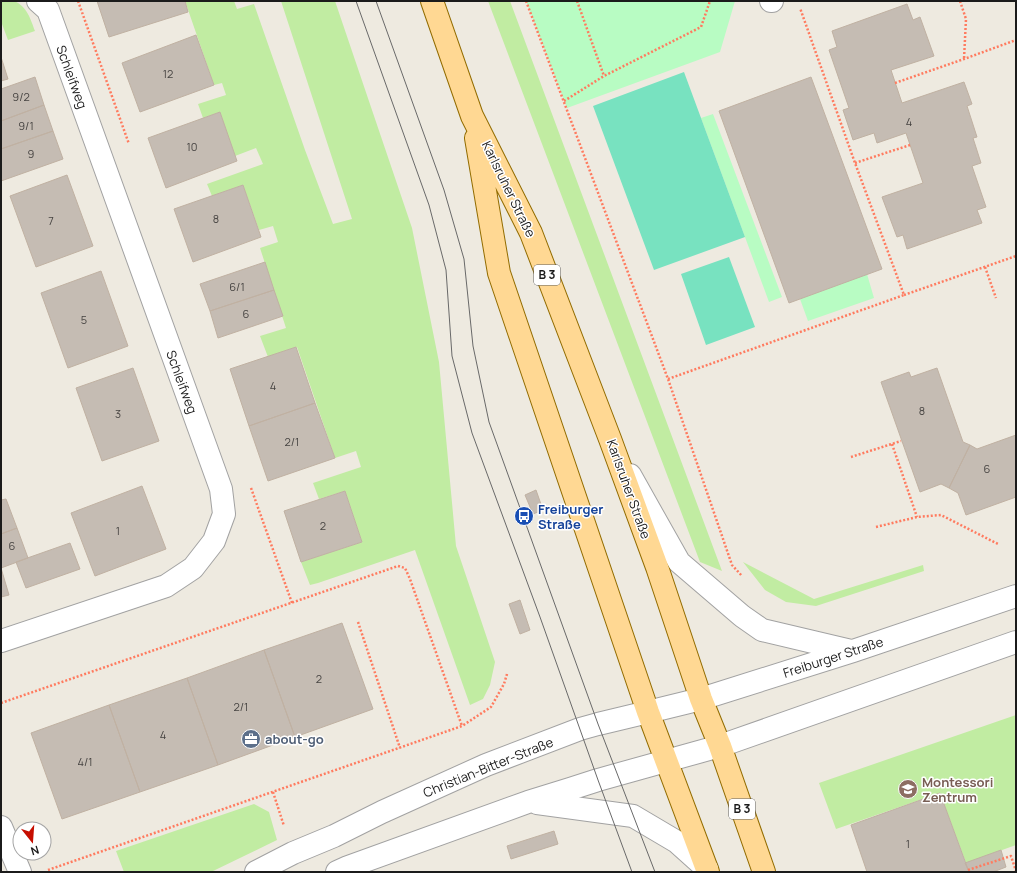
<svg xmlns="http://www.w3.org/2000/svg" width="1017" height="873" viewBox="0 0 1017 873" font-family="Manrope,sans-serif">
	<style>
		.grass { fill: #c1eca2 }
		.park { fill: #b8fcc3 }
		.pitch { fill: #78e2c0 }
		.building { fill: #c5bcb3; stroke: #c0b1a2 }
		.lines { fill: none; stroke-linecap: round; stroke-linejoin: round }
		.minor-casing { stroke: #a2a2a2; stroke-width: 24 }
		.tertiary-casing { stroke: #a2a2a2; stroke-width: 24 }
		.primary-casing { stroke: #926c00; stroke-width: 24 }
		.path { stroke: #ff7b5f; stroke-width: 2.5; stroke-dasharray: 2 2; stroke-linecap: butt }
		.minor { stroke: #fff; stroke-width: 22 }
		.tertiary { stroke: #fff; stroke-width: 22 }
		.primary { stroke: #ffd893; stroke-width: 22 }
		.tram { stroke: #696969; stroke-width: 1 }
		.labels { text-anchor: middle; stroke-width: 3; stroke-linejoin: round; paint-order: stroke }
		.number-label { font-size: 11px; fill: #464341 }
		.shield { fill: #fff; stroke: #5f5f5f; stroke-width: 1 }
		.shield-label { font-size: 12px; font-weight: bold; fill: #1b1b1b }
		.street-label { font-size: 13px; fill: #1b1b1b; stroke: #fff }
		.transit-label { font-size: 13px; font-weight: bold; fill: #164399; stroke: #fff; text-anchor: start }
		.service-label { font-size: 13px; font-weight: bold; fill: #4e5e75; stroke: #fff; text-anchor: start }
		.education-label { font-size: 13px; font-weight: bold; fill: #785e54; stroke: #fff; text-anchor: start }
	</style>
	<rect width="100%" height="100%" fill="#eeeae0"/>
	<path class="grass" d="M1,1C5,1 11,0 14,1C27,6 31,20 35,31L8,40L2,24H1Z
		M185,1H234L237,9L254,4L305,150L333,224L352,219L281,1H335L412,228L439,362L456,546L495,662L490,685L483,699L470,705L415,550L318,583L310,585L301,562L362,542L345,491L319,499L313,483L361,467L356,451L335,458L297,347L268,357L260,336L286,328L260,248L278,242L273,226L259,230L243,185L212,196L207,184L263,164L256,148L235,156L220,112L203,118L198,104L226,95L222,83L214,85Z
		M488,1H510L722,571L700,562Z
		M743,562L814,599L923,565L924,571L816,606L786,602L765,590Z
		M1016,715V845L966,863L940,793L836,829L819,783Z
		M254,804L269,812L277,840L211,872H124L116,851Z"/>
	<path class="park" d="M526,1H735L720,52L567,108Z
		M713,114L782,297L769,302L701,118Z
		M867,274L874,298L808,321L800,299Z"/>
	<path class="pitch" d="M684,72L745,237L654,270L593,106Z
		M729,257L755,327L706,345L681,274Z"/>
	<path class="building" d="M97,1H185L188,12L109,37Z
		M907,4L913,20L920,17L934,56L891,70L902,103L964,82L972,104L967,106L977,137L973,138L981,163L972,166L986,207L977,210L982,223L907,249L903,235L897,237L882,197L923,183L906,133L877,143L874,133L853,140L843,110L849,108L829,50L837,47L832,31Z
		M196,35L214,85L140,112L122,63Z
		M1,57L8,79L1,81Z
		M35,77L44,105L1,121V89Z
		M811,77L882,269L789,303L719,111Z
		M44,105L53,131L1,149V121Z
		M220,112L237,161L166,188L148,138Z
		M53,131L63,159L1,181V149Z
		M67,175L93,246L36,267L10,196Z
		M243,185L261,237L193,262L174,209Z
		M265,262L274,290L210,311L200,284Z
		M101,271L128,346L68,368L41,293Z
		M274,290L283,316L218,338L210,311Z
		M296,347L315,403L249,426L230,369Z
		M133,368L159,441L102,461L76,388Z
		M937,368L963,442L970,445L949,488L941,484L920,492L881,382L909,372L911,377Z
		M315,403L335,458L268,481L249,426Z
		M1016,435V497L966,515L958,493L949,488L970,445L977,449Z
		M142,486L166,549L95,576L71,513Z
		M536,490L543,510L533,514L525,495Z
		M345,491L362,542L301,562L284,511Z
		M6,499L17,528L1,534V500Z
		M17,528L28,558L1,568V534Z
		M70,543L80,569L26,588L16,562Z
		M1,568L9,595L1,597Z
		M520,600L530,630L520,634L509,604Z
		M342,623L373,709L295,737L264,650Z
		M264,650L295,737L218,765L187,678Z
		M187,678L218,765L140,792L109,705Z
		M109,705L140,792L62,819L31,733Z
		M940,793L969,872H867L851,825Z
		M554,831L558,844L511,859L507,846Z
		M1001,850L1006,867L993,872H969L965,863Z"/>
	<g class="lines">
		<defs>
			<path id="minor" d="M771,1H772
				M1,641L166,586L193,568L214,541L224,514L221,489L48,10L38,1
				M537,803L633,816L677,842L707,869
				M1,827L20,872
				M256,872L293,853L334,836L382,812L486,765L580,729L598,724L648,712
				M337,872L348,867L528,802L570,789L598,780L666,761"/>
			<path id="tertiary" d="M630,475L679,562L742,616L762,630L851,651
				M648,712L701,699L853,651L1016,596
				M666,761L720,746L1016,642"/>
			<path id="primary" d="M432,1L472,116L531,233L610,439L657,567L701,699L720,746L764,872
				M476,138L499,273L648,712L708,872"/>
		</defs>
		<use href="#minor" class="minor-casing"/>
		<use href="#tertiary" class="tertiary-casing"/>
		<use href="#primary" class="primary-casing"/>
		<path class="path" d="M78,1L129,144
			M526,1L668,379L732,565L742,576
			M577,1L604,76
			M960,1L966,19L964,59
			M895,83L964,59L1016,40
			M564,101L604,76L701,27L710,1
			M855,163L910,145
			M985,267L996,298
			M904,295L1016,256
			M668,379L904,295L855,163L800,8
			M892,444L917,517
			M851,457L901,441
			M251,488L292,603
			M876,527L917,517L941,515L998,544
			M358,622L400,748
			M1,703L398,566L405,568L410,579L462,726
			M273,792L284,826
			M48,870L462,726L491,707L504,684L507,674
			M968,870L1011,856L1016,871"/>
		<use href="#minor" class="minor"/>
		<use href="#tertiary" class="tertiary"/>
		<use href="#primary" class="primary"/>
		<path class="tram" d="M356,1L429,205L446,270L452,356L472,433L540,617L598,780L632,872
			M376,1L444,190L464,259L473,346L489,422L598,724L655,872"/>
	</g>
	<defs>
		<symbol id="bus-disc" viewBox="-11 -11 22 22"><circle r="9.5" fill="#1a4fb4" stroke="#fff"/><path d="M-5-6H5V4H4V6H2V4H-2V6H-4V4H-5ZM-3.5-4V0h7V-4ZM-3.5 1.2v1.5H-2V1.2ZM2 1.2v1.5H3.5V1.2Z" fill="#fff"/></symbol>
		<symbol id="office-disc" viewBox="-11 -11 22 22"><circle r="9.5" fill="#5c6f8a" stroke="#fff"/><path d="M-6-3h4V-5.5h4V-3h4V5H-6ZM-1-4.5V-3h2v-1.5ZM-6 0V1H6V0Z" fill="#fff"/></symbol>
		<symbol id="school-disc" viewBox="-11 -11 22 22"><circle r="9.5" fill="#8d6e63" stroke="#fff"/><path d="M0-5L7-2L0 1L-7-2ZM-4 1L0 2.5L4 1V4Q0 6-4 4Z" fill="#fff"/></symbol>
	</defs>
	<g fill-rule="evenodd">
		<use href="#bus-disc" x="513" y="505" width="22" height="22"/>
		<use href="#office-disc" x="240" y="728" width="22" height="22"/>
		<use href="#school-disc" x="897" y="778" width="22" height="22"/>
	</g>
	<g class="labels">
		<g class="number-label">
			<text x="168" y="78">12</text>
			<text x="21" y="101">9/2</text>
			<text x="909" y="126">4</text>
			<text x="26" y="130">9/1</text>
			<text x="192" y="151">10</text>
			<text x="31" y="158">9</text>
			<text x="216" y="223">8</text>
			<text x="51" y="225">7</text>
			<text x="237" y="291">6/1</text>
			<text x="246" y="318">6</text>
			<text x="84" y="324">5</text>
			<text x="273" y="390">4</text>
			<text x="922" y="415">8</text>
			<text x="118" y="418">3</text>
			<text x="292" y="446">2/1</text>
			<text x="987" y="473">6</text>
			<text x="323" y="530">2</text>
			<text x="118" y="535">1</text>
			<text x="12" y="550">6</text>
			<text x="319" y="683">2</text>
			<text x="241" y="711">2/1</text>
			<text x="163" y="739">4</text>
			<text x="85" y="766">4/1</text>
			<text x="908" y="848">1</text>
		</g>
		<g class="shield">
			<rect x="534" y="265" width="26" height="20" rx="3"/>
			<rect x="729" y="799" width="26" height="20" rx="3"/>
		</g>
		<g class="shield-label">
			<text x="547" y="279">B 3</text>
			<text x="742" y="813">B 3</text>
		</g>
		<g class="street-label">
			<text transform="translate(72 77) rotate(70)" y="5">Schleifweg</text>
			<text transform="translate(509 189) rotate(64)" y="5">Karlsruher Straße</text>
			<text transform="translate(182 382) rotate(70)" y="5">Schleifweg</text>
			<text transform="translate(629 489) rotate(70)" y="5">Karlsruher Straße</text>
			<text transform="translate(833 657) rotate(-18)" y="5">Freiburger Straße</text>
			<text transform="translate(488 767) rotate(-22)" y="5">Christian-Bitter-Straße</text>
		</g>
		<g class="transit-label">
			<text x="538" y="514">Freiburger<tspan x="538" dy="15">Straße</tspan></text>
		</g>
		<g class="service-label">
			<text x="265" y="744">about-go</text>
		</g>
		<g class="education-label">
			<text x="922" y="787">Montessori<tspan x="922" dy="15">Zentrum</tspan></text>
		</g>
	</g>
	<rect width="1017" height="873" fill="none" stroke="#1b1b1b" stroke-width="4"/>
	<g transform="translate(32 841) rotate(163)"><circle r="19" fill="#ffffff" stroke="#a4a4a4"/>
	<path d="M0-3L7 15L0 10L-7 15Z" fill="#c60e00"/>
	<text y="-6" font-size="11" font-weight="bold" text-anchor="middle" fill="#1b1b1b">N</text>
	</g>
</svg>
